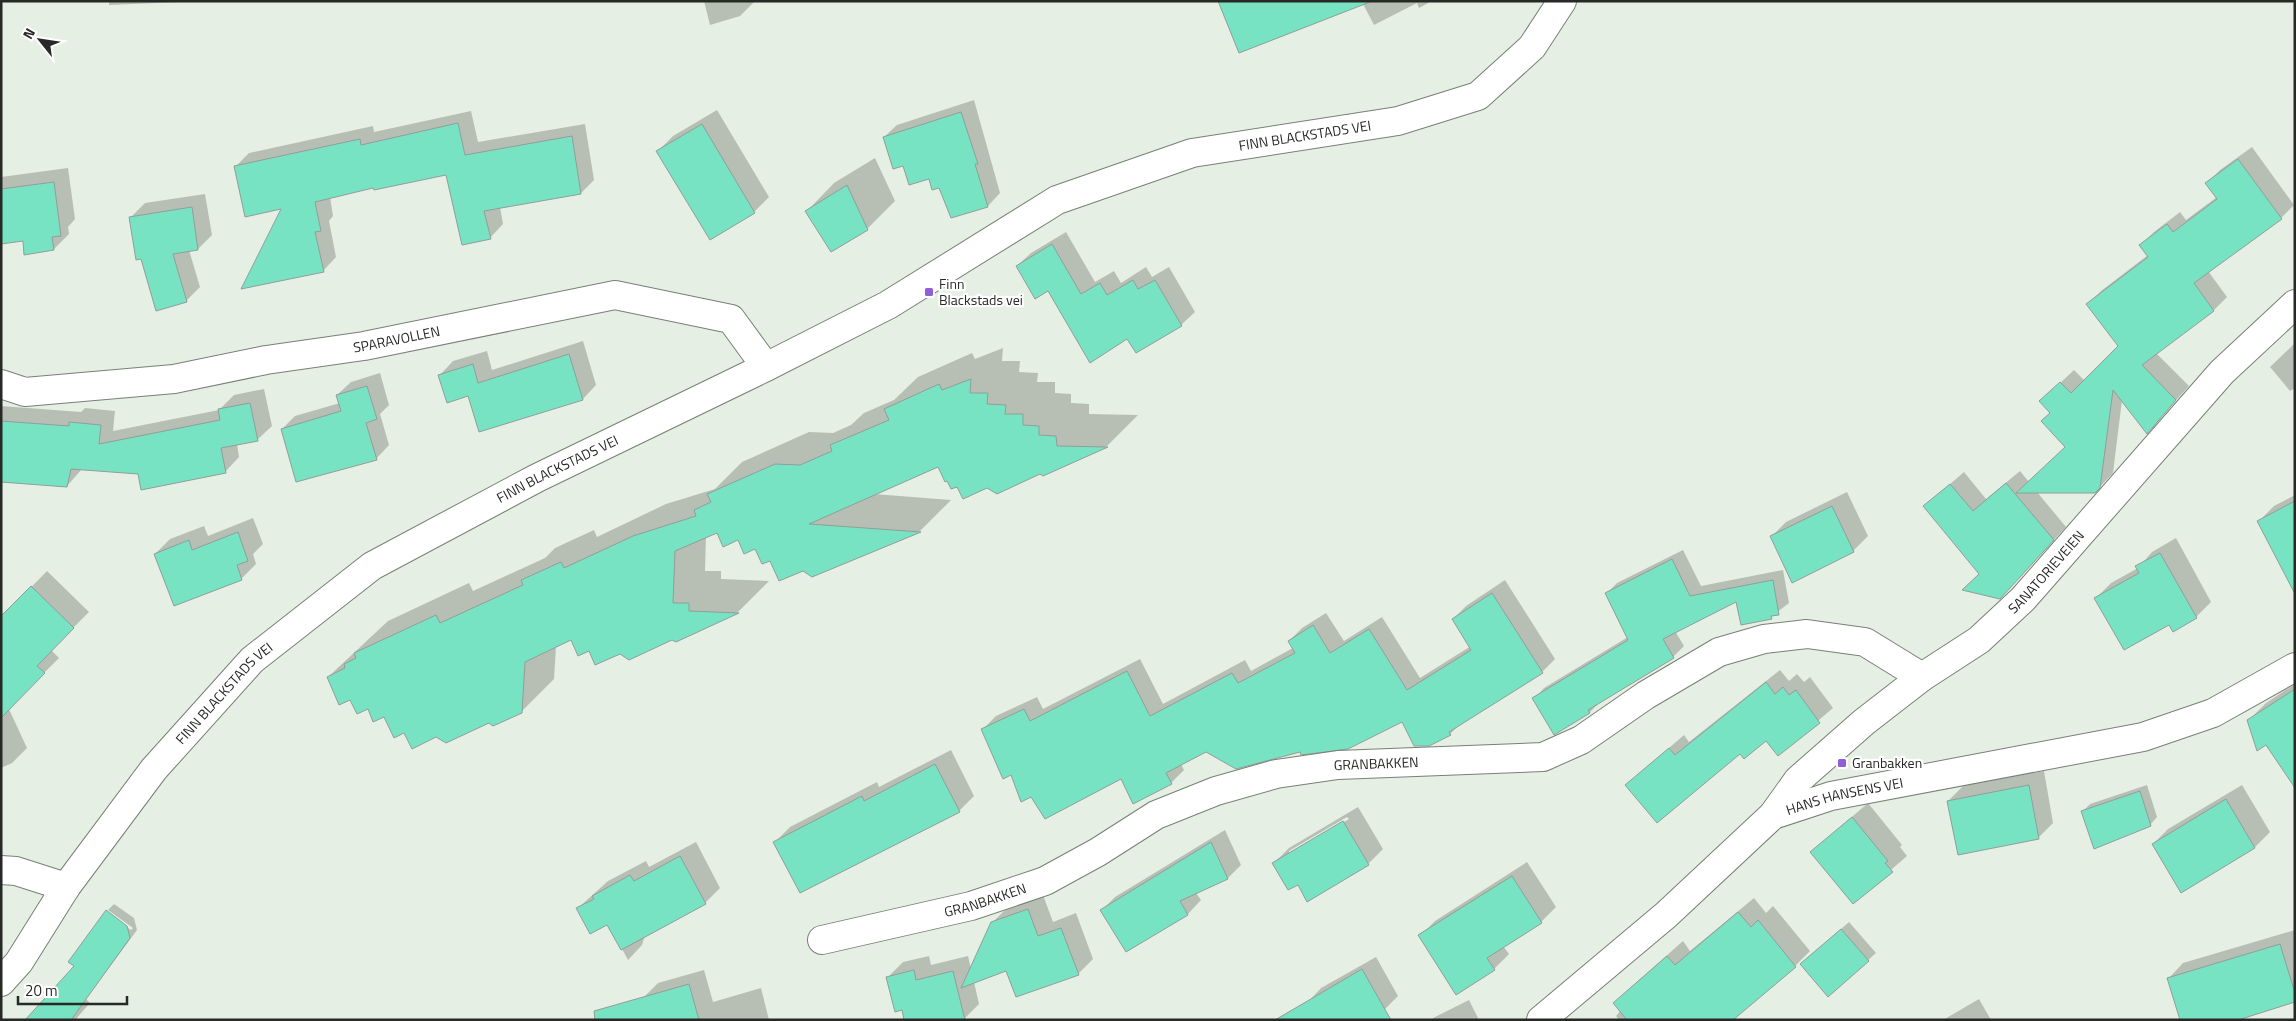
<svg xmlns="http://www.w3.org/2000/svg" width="2296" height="1021" viewBox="0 0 2296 1021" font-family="'Titillium Web',sans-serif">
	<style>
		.shadow { fill: #0003; fill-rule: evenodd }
		.building { fill: #78e3c3; stroke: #909e99 }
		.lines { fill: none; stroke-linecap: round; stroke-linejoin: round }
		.street-casing { stroke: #788076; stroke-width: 30 }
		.secondary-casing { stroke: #788076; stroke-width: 30 }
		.street { stroke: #fff; stroke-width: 28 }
		.secondary { stroke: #fff; stroke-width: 28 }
		.poi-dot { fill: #905ed7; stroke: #fff; stroke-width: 2 }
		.labels { text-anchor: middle; stroke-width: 4.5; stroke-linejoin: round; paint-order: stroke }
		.street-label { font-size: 14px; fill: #262925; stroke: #fff }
		.poi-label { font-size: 14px; fill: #262925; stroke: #fff; text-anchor: start }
	</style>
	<rect width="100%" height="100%" fill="#e5efe3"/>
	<path class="shadow" d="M109,1H206L109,5Z
		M458,1H491L458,2Z
		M704,1H755L740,16L710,25Z
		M1220,1H1432L1419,8L1417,3L1374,25L1363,4Z
		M974,100L1000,193L988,206L940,186L930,177L904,165L884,137L897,125Z
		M717,110L769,197L754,212L658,151L673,136Z
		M471,111L478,142L585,124L594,180L581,193L500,207L503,224L490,238L447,173L374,186L330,197L333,216L329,221L336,257L323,271L284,207L236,166L249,153L373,126L374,132Z
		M2252,147L2294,205L2281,218L2208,271L2227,297L2214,310L2156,353L2189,386L2147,432L2122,400L2113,473L2095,492H2037L2066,527L2013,584L1980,574L1925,506L1964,472L1986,499L2020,471L2029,482L2067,446L2052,412L2041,401L2074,370L2085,381L2119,346L2088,304L2101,291L2148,255L2141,245L2154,232L2180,212L2186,220L2217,197L2206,184L2220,170Z
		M875,158L895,201L867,229L807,211L834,183Z
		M68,168L75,219L68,227L69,234L54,249L24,239L1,242V177Z
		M205,194L212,235L198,249L189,250L200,287L186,301L142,258L131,217L145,203Z
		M1066,232L1095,282L1114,271L1121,283L1146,267L1152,277L1169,267L1195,312L1181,325L1128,337L1048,290L1017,266L1031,253Z
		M583,341L596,385L583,399L469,395L440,375L453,361L487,351L492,370Z
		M2295,343V388L2290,391L2270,367Z
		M1003,348L1002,361H1020L1019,372L1038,373L1037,382H1055V393L1071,394V403L1089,404V414L1138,415L1107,446L1043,474L1040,473L988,486L957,485L939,465L874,494L951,500L920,531L812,576L803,569L770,559L756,547L739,539L718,531L706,536L705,571H721V579L769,581L738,612L676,641L672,639L620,652L590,650L571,639L556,646L554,679L521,712L436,736L405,731L385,715L351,698L328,677L388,621L469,583L473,591L545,558L555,548L594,530L597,537L666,504L715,489L742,462L809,432L833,433L851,425L864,413L894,400L918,377L972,353L975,359Z
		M380,373L389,405L380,414L389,445L376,459L282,429L295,416L340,403L337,395L351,382Z
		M264,389L272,426L257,440L237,444L239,457L225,472L139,473L82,469L67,486L1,481V406L81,412L85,408L115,411L113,431L219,410L234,395Z
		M1847,492L1868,536L1853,551L1771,537L1786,522Z
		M2295,495V573L2259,521L2274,506Z
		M253,518L263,544L253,554L256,564L241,579L155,554L170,539L204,526L208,536Z
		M2176,538L2211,602L2196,617L2169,623L2096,598L2111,583L2138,568L2152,552Z
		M1683,550L1701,586L1783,570L1789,603L1771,617L1737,600L1675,631L1684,646L1673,657L1601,701L1590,712L1555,733L1534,699L1544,688L1628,637L1606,594L1617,583Z
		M47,571L89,612L51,650L59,658L26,691L1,618Z
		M1505,580L1555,659L1542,672L1461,723L1450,734L1402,720L1301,751H1206L1181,764L1184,770L1171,783L1121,778L1032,795L1011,774L983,729L996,716L1037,697L1043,709L1140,659L1163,704L1245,660L1251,671L1293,648L1289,641L1302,628L1326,613L1344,641L1382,617L1420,678L1471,646L1453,619L1466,606Z
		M1780,670L1789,681L1797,674L1804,682L1810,677L1833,708L1779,754L1766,739L1740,752L1626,785L1684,735L1689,742Z
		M2295,684V786L2248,721L2266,703Z
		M8,707L27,748L12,763L1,768V709Z
		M951,750L974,796L959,811L775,842L790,827L877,782L879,787Z
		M2044,771L2053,823L2038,838L1948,801L1963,786Z
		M2147,785L2157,817L2150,825L2083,811L2090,804Z
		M2242,785L2270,832L2255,847L2181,891L2153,844L2168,829Z
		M1868,803L1902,845L1900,847L1907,856L1853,903L1811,852Z
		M1358,807L1383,849L1368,864L1298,884L1274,863L1289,848ZM1347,817L1349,819L1289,854V851Z
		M1225,830L1241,865L1228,878L1196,893L1201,900L1188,914L1127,951L1102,910L1115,897Z
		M696,842L720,888L705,903L645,935L642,945L628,960L608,923L578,908L608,881L646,861L649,867Z
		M1527,862L1556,907L1541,922L1503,946L1509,954L1494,969L1420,936L1435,921Z
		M1043,895L1053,922L1076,913L1093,959L1078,974L1007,969L974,982L979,1004L964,1019L903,1009L888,977L903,962L929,956L931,965L968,956L971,969L992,923L1008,907Z
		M1754,898L1766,913L1773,906L1810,951L1795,966L1732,1020H1619L1616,1016L1621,1010L1615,1003L1630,988L1683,941L1690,951Z
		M114,904L134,918L137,930L86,999L90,1003L75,1020H27L76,966L106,912L131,930L133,928L108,910Z
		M1849,922L1876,953L1829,995L1809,957Z
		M2295,930V1001L2168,979L2183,963Z
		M1376,957L1398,996L1385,1009L1374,1015L1308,1002L1321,988Z
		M704,970L713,1002L761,988L769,1020H649L643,998L658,983Z
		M1979,999L1991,1020H1943Z
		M1469,1000L1479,1020H1432L1433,1018Z"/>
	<path class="building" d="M1218,1H1369L1370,2L1239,53Z
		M961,112L978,164H975L988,207L951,218L939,188L932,190L929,179L909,185L903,166L893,169L883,137Z
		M458,123L465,155L572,136L581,194L484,211L491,239L462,245L446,175L374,190L373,188L315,202L321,231L315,232L324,272L241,289L281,209L245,217L234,166L360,139L361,145Z
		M702,124L755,213L710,240L656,151Z
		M2238,159L2282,219L2194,283L2214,311L2142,365L2176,400L2147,434L2113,390L2100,488L2095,493H2016L2065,447L2041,421L2050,413L2039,401L2060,382L2071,393L2118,346L2086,304L2148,257L2139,245L2167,224L2173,232L2217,199L2205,183Z
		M54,182L61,236L52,237L54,250L24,255L23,241L1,244V189Z
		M847,185L868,230L831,252L805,211Z
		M192,207L198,250L173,254L187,302L156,311L141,259L136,260L129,217Z
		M1052,244L1081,294L1100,283L1107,295L1133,280L1138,289L1155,280L1182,326L1136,353L1127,339L1090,363L1048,291L1035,299L1016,266Z
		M569,354L583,400L479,432L468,396L447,403L438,375L473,364L478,383Z
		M971,379L970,393H988L987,404L1006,405L1005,414H1023V425L1039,426V435L1056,436L1057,446L1108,447L1043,476L1040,474L997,494L987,488L963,499L957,487L951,489L947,481L945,482L938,467L809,524L921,532L812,577L803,571L779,581L770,561L762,564L755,549L744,554L738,540L723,547L717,533L675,551L673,603H689V611L739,613L676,642L672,640L629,660L620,654L595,665L589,651L578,656L571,640L525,662L522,713L493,726L489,723L446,743L436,737L412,749L404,733L394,738L384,717L373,722L368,709L357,714L350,700L339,705L327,677L345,668L344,664L356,658L354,653L436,615L440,623L523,585L521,580L561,562L564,568L633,536L696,516L694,510L711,502L707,494L775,464L800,465L832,451L830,445L889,420L884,409L939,384L942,390Z
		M367,386L377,419L366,423L377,460L296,482L281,429L341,411L336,395Z
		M250,403L258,441L221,448L226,473L141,490L138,474L71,469L67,487L1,482V421L69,426V422L101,425L99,444L220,420L218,409Z
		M2006,483L2054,540L2000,599L1962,590L1979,574L1923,506L1950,484L1973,511Z
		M2295,501V594L2257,521Z
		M1832,506L1854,552L1792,583L1770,536Z
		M238,532L248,561L237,565L242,580L174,606L154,554L189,540L192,550Z
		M2160,553L2197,618L2173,632L2169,625L2124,650L2094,598L2139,573L2135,566Z
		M1672,559L1690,596L1773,580L1779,615L1771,616L1772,619L1741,625L1736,602L1663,639L1674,658L1588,710L1590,713L1554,735L1532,698L1628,640L1605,593Z
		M31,586L74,628L37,666L45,673L1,718V616Z
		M1492,593L1543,673L1449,732L1451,735L1429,746H1414L1402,722L1348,749L1301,755L1300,752L1236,769L1206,752L1166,773L1172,784L1133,804L1121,779L1045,819L1031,797L1021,802L1011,775L1003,779L981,729L1024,709L1030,721L1127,671L1150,716L1232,673L1238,683L1295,653L1288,641L1313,625L1330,653L1369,629L1407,690L1471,650L1452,619Z
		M1766,682L1775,694L1783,687L1789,695L1796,690L1820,723L1778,756L1766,741L1744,759L1740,754L1657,823L1625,785L1669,748L1675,755Z
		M2295,689V788L2266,745L2257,751L2247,720Z
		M935,764L960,812L800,893L773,842L862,796L864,801Z
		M2029,785L2039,839L1958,855L1947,801Z
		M2140,791L2151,826L2094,849L2081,811Z
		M2226,799L2255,848L2181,893L2152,844Z
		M1852,817L1888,861L1885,863L1893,872L1853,904L1810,852Z
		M1343,821L1369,865L1307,902L1298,885L1288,890L1272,863Z
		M1211,842L1228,879L1180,901L1188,915L1126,952L1100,910Z
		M680,856L706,904L621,950L607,925L590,934L576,908L594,899L592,896L630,875L634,881Z
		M1512,876L1542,923L1487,958L1495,970L1456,995L1418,935Z
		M1028,909L1038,936L1061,928L1079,975L1016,997L1006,971L961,988L991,922Z
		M106,910L127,926L130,938L71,1020H25L74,966L68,962Z
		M1738,912L1751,927L1758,920L1796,967L1733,1020H1627L1613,1003L1667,956L1675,965Z
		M1841,929L1869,961L1828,997L1800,964Z
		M2280,944L2295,993V1002L2238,1020H2180L2167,978Z
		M1362,969L1391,1020H1275Z
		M914,970L916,980L953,971L965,1020H904L902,1010L895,1012L886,977Z
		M689,984L699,1020H595L594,1011Z"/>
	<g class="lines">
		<defs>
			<g id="street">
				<path id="s1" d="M1,384L25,392L174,379L266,360L364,346L615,295L731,319L766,367"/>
				<path id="s2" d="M1773,815L1798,780L1864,722L1922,677L1979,640L2023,599L2222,372L2295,304"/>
				<path d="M1,870L16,871L66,887"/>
				<path id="s3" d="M822,940L971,906L1045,881L1098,852L1156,815L1216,791L1276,774L1338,765L1543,757L1581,740L1646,695L1719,652L1764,639L1807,634L1865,642L1922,677"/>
				<path id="s4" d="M1,982L19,962L66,887L154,769L252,660L372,566L537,478L766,367L888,305L1057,200L1192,153L1398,121L1478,96L1532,47L1562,1"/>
			</g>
			<g id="secondary">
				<path id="s5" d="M1541,1020L1666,915L1773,815L1831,796L2143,737L2213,713L2295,667"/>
			</g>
		</defs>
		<use href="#street" class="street-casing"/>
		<use href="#secondary" class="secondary-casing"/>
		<use href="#street" class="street"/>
		<use href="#secondary" class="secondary"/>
	</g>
	<g class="poi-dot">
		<rect x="924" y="287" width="10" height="10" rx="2.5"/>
		<rect x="1837" y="758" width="10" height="10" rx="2.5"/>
	</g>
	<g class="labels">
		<g class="street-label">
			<text dy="5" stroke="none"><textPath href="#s4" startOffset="1596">FINN BLACKSTADS VEI</textPath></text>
			<text dy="5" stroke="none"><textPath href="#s1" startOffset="401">SPARAVOLLEN</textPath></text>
			<text dy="5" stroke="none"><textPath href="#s4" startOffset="771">FINN BLACKSTADS VEI</textPath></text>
			<text dy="5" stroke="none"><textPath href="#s2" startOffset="368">SANATORIEVEIEN</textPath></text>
			<text dy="5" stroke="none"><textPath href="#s4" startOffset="366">FINN BLACKSTADS VEI</textPath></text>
			<text dy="5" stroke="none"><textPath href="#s3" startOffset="588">GRANBAKKEN</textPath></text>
			<text dy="5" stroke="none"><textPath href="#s5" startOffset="384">HANS HANSENS VEI</textPath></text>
			<text dy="5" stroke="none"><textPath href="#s3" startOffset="168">GRANBAKKEN</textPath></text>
		</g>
		<g class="poi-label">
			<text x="939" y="289">Finn<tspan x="939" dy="16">Blackstads vei</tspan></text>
			<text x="1852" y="768">Granbakken</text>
		</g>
	</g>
	<rect width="2296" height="1021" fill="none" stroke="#262925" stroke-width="5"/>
	<g transform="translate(40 40) rotate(300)" stroke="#ffffff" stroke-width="4" paint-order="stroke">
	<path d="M0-4L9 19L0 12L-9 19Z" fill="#262925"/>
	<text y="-8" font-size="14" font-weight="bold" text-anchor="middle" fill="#262925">N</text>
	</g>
	<path d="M18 996v8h109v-8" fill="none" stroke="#262925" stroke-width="2.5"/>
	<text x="25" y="996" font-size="15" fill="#262925" stroke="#ffffff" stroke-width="4" paint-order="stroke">20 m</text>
</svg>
